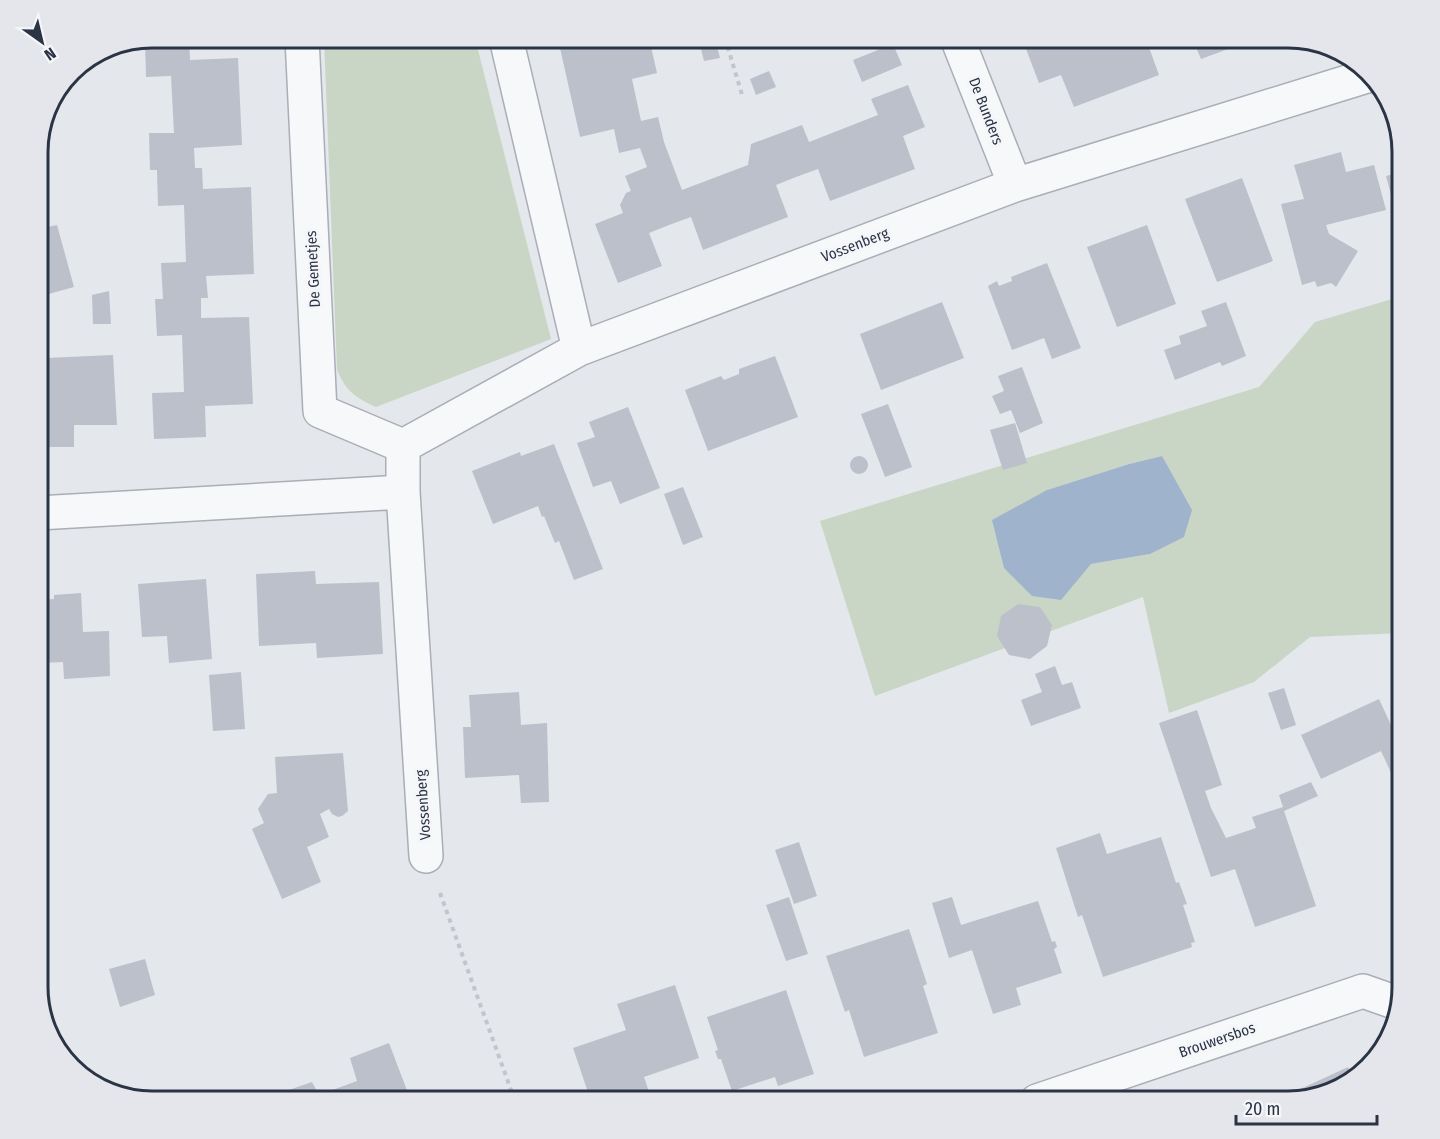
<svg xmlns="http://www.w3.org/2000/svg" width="1440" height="1139" viewBox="0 0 1440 1139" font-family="'Fira Sans Condensed',sans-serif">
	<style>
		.green { fill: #c9d6c5; fill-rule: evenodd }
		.water { fill: #9fb4cc }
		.building { fill: #bbc0ca }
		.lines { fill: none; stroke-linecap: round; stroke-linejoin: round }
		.minor-casing { stroke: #a9aeb7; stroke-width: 36 }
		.path { stroke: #c2c5cb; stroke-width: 4; stroke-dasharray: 4.5 4.5; stroke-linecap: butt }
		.minor { stroke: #f7f8fa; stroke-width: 33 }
		.labels { text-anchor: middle; stroke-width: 6; stroke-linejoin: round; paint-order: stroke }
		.street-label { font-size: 15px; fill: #2b3445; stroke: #f4f6f9 }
		.rim { fill: none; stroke: #2b3445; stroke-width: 3 }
	</style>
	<rect width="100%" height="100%" fill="#e4e7ec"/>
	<path class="green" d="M324,38H475L551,339L376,407C355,397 345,391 337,369Z
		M1402,296V633L1310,637L1254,682L1169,713L1143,597L875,696L820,521L1259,387L1315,322ZM1162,456L1150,554L1091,564L1047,490L1129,464Z"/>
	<path class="water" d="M1162,456L1192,510L1184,537L1150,554L1091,564L1061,600L1032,596L1004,568L992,520L1047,490L1129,464Z"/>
	<path class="building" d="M152,38H189L190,60L238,58L242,145L194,148L195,168H202L203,189L251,187L254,274L206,276L208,298H201V318L249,317L253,404L205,406L206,437L154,439L152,393L184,392L182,335L157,336L155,299H163L161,263L186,262L184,205L158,206L157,170H150L149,133H174L171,76L146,77L145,40Z
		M593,38H649L657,73L632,79L641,121L658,117L664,142L682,190L748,165L751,144L802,125L809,142L878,115L871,99L908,85L925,127L903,136L915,169L830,201L818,169L796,177L776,185L788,217L703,250L691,217L669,225L649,233L662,266L618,283L595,224L623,213L620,205L626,193L631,191L625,176L647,167L640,148L619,153L614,129L580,137L560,48L594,40Z
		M715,38L720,58L704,61L699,41Z
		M841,38H875L846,49Z
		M1031,38H1049L1053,47L1079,38H1159L1147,42L1159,75L1074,107L1061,75L1039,83L1023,41Z
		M1192,38H1258L1201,59Z
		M893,44L902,65L862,82L853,60Z
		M769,71L776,87L756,95L750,79Z
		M1341,152L1346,172L1374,165L1386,210L1326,225L1329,234L1358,251L1336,287L1331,283L1317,287L1315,281L1302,285L1281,204L1304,199L1294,165Z
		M38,155L49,197L38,200Z
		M1402,172V236L1386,176Z
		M1242,178L1273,261L1217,282L1185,199Z
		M57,225L74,287L38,297V229Z
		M1147,225L1176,304L1117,327L1087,247Z
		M1047,263L1081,348L1052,359L1044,338L1012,350L988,286L997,281L999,286L1012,281L1011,277Z
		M109,291L111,324H93L92,295Z
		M942,302L964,358L881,390L860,334Z
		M1226,302L1246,356L1222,366L1220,362L1175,380L1164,350L1181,344L1179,336L1207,326L1201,311Z
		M113,355L117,425H74V447H38V383L47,382L46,358Z
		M775,356L798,417L708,451L685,390L721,376L724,380L739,374V369Z
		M1022,367L1043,423L1020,433L1011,410L1000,414L992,396L1004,391L998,376Z
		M888,404L912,467L885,477L861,414Z
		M628,407L660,488L620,504L611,481L593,487L577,443L595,437L589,422Z
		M1015,423L1027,463L1003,470L990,430Z
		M554,444L603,569L574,580L559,541L555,543L544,516L542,517L538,506L493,524L472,471L520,452L521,456Z
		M850 465a9 9 0 1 1 18 0a9 9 0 1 1-18 0Z
		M683,487L703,537L683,545L664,494Z
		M315,571L316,584L379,582L383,654L317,658L316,643L259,646L256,574Z
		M206,579L212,659L169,663L167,636L142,637L138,584Z
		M81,593L83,632L109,631L110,676L64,679L63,662L40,663V672L38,673V600L54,599V595Z
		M1018,604L1040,607L1052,625L1047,646L1030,659L1009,655L997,636L1001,616Z
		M1055,666L1062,685L1072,682L1081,708L1031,726L1021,700L1042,692L1035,674Z
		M241,672L245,729L213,731L209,675Z
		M1284,688L1296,725L1281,730L1268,693Z
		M519,692L521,725L547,723L549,802L521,803L519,775L465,778L463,727H471L469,695Z
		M1379,699L1402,749V797L1400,799L1396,791L1399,790L1381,751L1321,779L1301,735Z
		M1197,710L1222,785L1205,791L1211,808L1226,838L1256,828L1252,817L1283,807L1279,795L1311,782L1318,796L1284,811L1316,906L1255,927L1235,869L1211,877L1159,723Z
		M343,753L348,811L342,816L338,817L332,814L329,809L320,814L329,837L307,847L321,882L282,899L252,829L264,823L258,809L268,794L277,793L275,757Z
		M1100,833L1107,854L1161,837L1176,883L1179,882L1187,904L1183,905L1195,942L1191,943L1192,947L1103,977L1082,915L1078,917L1056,848Z
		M799,842L817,896L794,904L775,850Z
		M789,897L808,954L786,961L766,905Z
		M952,897L961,925L1038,901L1052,942L1055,941L1057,947L1054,949L1062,973L1016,988L1021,1005L993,1014L972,950L949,958L932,903Z
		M909,929L927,984L923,986L938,1033L864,1057L849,1010L845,1012L826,956Z
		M145,959L155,995L120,1007L109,969Z
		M675,985L699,1058L644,1077L652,1101H591L573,1048L626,1030L617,1004Z
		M786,990L814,1074L778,1086L775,1077L732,1091L721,1059H718L715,1051L718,1050L707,1017Z
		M389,1043L411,1101H289L286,1091L312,1082L319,1095L357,1081L350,1058Z
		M1348,1067L1353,1078L1338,1090L1283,1101L1281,1098Z
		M186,1095L189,1101H170Z"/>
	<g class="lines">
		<defs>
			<path id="minor" d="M302,38L320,411L403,446
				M506,38L579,349
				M957,38L1015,185
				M403,446L579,349L1015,185L1370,75
				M403,446V492L426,856
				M38,513L403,492
				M1037,1101L1363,991L1397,1003"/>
		</defs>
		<use href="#minor" class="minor-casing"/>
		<path class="path" d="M725,38L743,98
			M440,893L515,1101"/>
		<use href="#minor" class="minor"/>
	</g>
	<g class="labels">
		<g class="street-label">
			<text transform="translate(986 111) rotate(69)" y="5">De Bunders</text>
			<text transform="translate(855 245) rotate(-21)" y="5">Vossenberg</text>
			<text transform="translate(313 269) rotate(-93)" y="5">De Gemetjes</text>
			<text transform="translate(423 805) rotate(-94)" y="5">Vossenberg</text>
			<text transform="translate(1217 1040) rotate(-19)" y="5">Brouwersbos</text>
		</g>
	</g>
	<path d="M0 0H1440V1139H0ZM152 48H1288A104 104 0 0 1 1392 152V987A104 104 0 0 1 1288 1091H152A104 104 0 0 1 48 987V152A104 104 0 0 1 152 48Z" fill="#e4e6eb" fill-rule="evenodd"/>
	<path class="rim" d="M152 48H1288A104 104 0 0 1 1392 152V987A104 104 0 0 1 1288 1091H152A104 104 0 0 1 48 987V152A104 104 0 0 1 152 48Z"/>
	<g transform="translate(42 42) rotate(146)" stroke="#f4f6f9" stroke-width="4.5" paint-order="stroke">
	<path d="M0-4.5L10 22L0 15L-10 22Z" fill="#2b3445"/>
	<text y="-9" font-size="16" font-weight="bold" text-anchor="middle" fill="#2b3445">N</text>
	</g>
	<path d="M1236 1115v9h141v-9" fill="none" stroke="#2b3445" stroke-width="3"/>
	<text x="1245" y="1115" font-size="18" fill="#2b3445" stroke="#f4f6f9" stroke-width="4.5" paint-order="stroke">20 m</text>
</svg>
